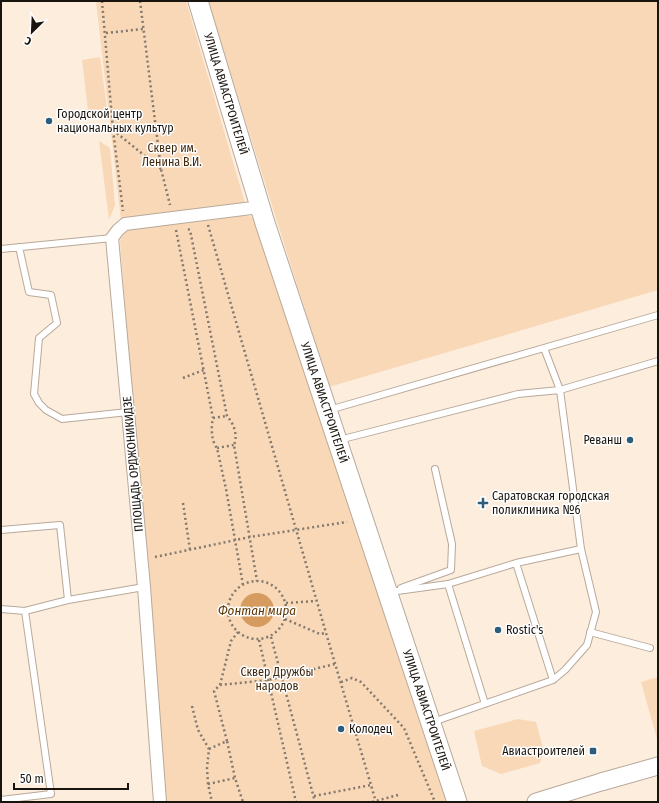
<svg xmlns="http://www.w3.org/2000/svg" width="659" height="803" viewBox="0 0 659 803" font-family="'Fira Sans Condensed',sans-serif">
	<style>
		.green { fill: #f9d8b7 }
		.water { fill: #d69c5f }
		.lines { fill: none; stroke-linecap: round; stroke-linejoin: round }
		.service-casing { stroke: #b8a99a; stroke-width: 8 }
		.minor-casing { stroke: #b8a99a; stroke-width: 14 }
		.secondary-casing { stroke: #b8a99a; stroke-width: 19 }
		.primary-casing { stroke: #b8a99a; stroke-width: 21 }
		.path { stroke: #83796e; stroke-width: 2.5; stroke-dasharray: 2 3; stroke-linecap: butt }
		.service { stroke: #fff; stroke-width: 6 }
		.minor { stroke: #fff; stroke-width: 12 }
		.secondary { stroke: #fff; stroke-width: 17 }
		.primary { stroke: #fff; stroke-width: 19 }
		.poi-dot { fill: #2d5d7b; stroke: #fff; stroke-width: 1.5 }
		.labels { text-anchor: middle; stroke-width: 3; stroke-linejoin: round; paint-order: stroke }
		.street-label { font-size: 12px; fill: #19140e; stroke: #fff }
		.poi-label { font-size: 12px; fill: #19140e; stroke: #fff; text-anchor: start }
		.park-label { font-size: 12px; fill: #41290e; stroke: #fff }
		.water-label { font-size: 13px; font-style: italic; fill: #5d3703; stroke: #fff }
	</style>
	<rect width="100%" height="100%" fill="#fdeddd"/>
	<path class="green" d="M96,1H186L245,203L121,220Z
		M208,1H658V290L329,387Z
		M100,57L108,115L89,118L82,60Z
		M99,141L110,148L115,205L109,220Z
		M240,213L252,217L258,224L445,796V802H164L120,241L124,233L132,228Z
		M658,677V739H657L641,682Z
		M518,719L536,722L544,751L540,763L501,774L482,766L474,731Z"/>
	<path class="water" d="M240 610a17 17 0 1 1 34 0a17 17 0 1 1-34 0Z"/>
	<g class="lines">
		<defs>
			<path id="service" d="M19,247L29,292L51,295L57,323L39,338L34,394L39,403L46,410L62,419L128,412
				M1,249L112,238
				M329,410L658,315
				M339,440L518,394L560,390L658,361
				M1,530L60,525L68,600L144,587
				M516,563L553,680
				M448,584L485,704
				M401,588L451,570L452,544L435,469
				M390,592L448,584L516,563L581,549
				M1,609L25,611L68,600
				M590,632L650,648
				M433,722L553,680L565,670L587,645L596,612L581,549L560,390L544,348
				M1,800L51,794L25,611"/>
			<path id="minor" d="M160,802L144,587L112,238L118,230L125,224L260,207"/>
			<path id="secondary" d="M536,802L601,782L658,766"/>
			<g id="primary">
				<path id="s1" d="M198,1L265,223L457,802"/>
			</g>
		</defs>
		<use href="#service" class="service-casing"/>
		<use href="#minor" class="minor-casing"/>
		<use href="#secondary" class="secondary-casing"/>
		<use href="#primary" class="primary-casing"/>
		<path class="path" d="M102,1L113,130L123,211
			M140,1L161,169L170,205
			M106,33L143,29
			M113,130L161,169
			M208,225L326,633L376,802
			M188,229L190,230L227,416C234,424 238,435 234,445L257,581
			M176,230L213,418C211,427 211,441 217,448L226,489L243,585
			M183,378L204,370
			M213,418L227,416
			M217,448L234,445
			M183,503L190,550
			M155,557L250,537L347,522
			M228 610a29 29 0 1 1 58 0a29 29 0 1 1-58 0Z
			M286,603L316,601
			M285,619L320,634L326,633
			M271,637L315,802
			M259,640L296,802
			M341,682L352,678L361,682L404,728L435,802
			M220,685L231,641L238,632
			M192,706L198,730L209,749L207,768L208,784L212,802
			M227,741L214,691L220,685L268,680L335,664
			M209,749L227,741L235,778
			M208,784L235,778L243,802
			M314,796L371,785
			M372,802L398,795"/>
		<use href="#service" class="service"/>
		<use href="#minor" class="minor"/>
		<use href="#secondary" class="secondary"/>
		<use href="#primary" class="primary"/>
	</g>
	<g class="poi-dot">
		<circle cx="49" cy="121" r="4"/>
		<circle cx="630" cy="440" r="4"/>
		<path d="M481 497h4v4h4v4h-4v4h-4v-4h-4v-4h4z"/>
		<circle cx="498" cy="630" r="4"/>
		<circle cx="341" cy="729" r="4"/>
		<rect x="589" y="747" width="8" height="8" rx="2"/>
	</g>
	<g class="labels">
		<g class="street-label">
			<text dy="4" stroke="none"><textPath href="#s1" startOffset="97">УЛИЦА АВИАСТРОИТЕЛЕЙ</textPath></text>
			<text dy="4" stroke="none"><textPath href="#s1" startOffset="421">УЛИЦА АВИАСТРОИТЕЛЕЙ</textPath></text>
			<text transform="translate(133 464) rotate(-95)" y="4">ПЛОЩАДЬ ОРДЖОНИКИДЗЕ</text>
			<text dy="4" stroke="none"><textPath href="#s1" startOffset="745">УЛИЦА АВИАСТРОИТЕЛЕЙ</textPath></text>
		</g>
		<g class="poi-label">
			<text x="57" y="118">Городской центр<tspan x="57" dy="14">национальных культур</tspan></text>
			<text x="622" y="444" text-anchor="end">Реванш</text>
			<text x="492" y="500">Саратовская городская<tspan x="492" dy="14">поликлиника №6</tspan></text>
			<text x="506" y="634">Rostic's</text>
			<text x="349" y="733">Колодец</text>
			<text x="585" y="755" text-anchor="end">Авиастроителей</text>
		</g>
		<g class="park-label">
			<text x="172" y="152">Сквер им.<tspan x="172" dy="14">Ленина В.И.</tspan></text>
			<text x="277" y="676">Сквер Дружбы<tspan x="277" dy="14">народов</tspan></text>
		</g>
		<g class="water-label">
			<text x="257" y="615">Фонтан мира</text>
		</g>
	</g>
	<rect width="659" height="803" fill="none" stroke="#19140e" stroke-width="4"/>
	<g transform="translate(32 32) rotate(204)" stroke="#ffffff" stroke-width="3" paint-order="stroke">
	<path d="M0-3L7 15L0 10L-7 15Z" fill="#19140e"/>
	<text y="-6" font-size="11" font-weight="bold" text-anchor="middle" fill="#19140e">С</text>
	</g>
	<path d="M14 783v6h114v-6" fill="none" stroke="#19140e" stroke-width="2"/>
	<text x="20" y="783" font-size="12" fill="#19140e" stroke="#ffffff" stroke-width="3" paint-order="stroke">50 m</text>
</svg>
